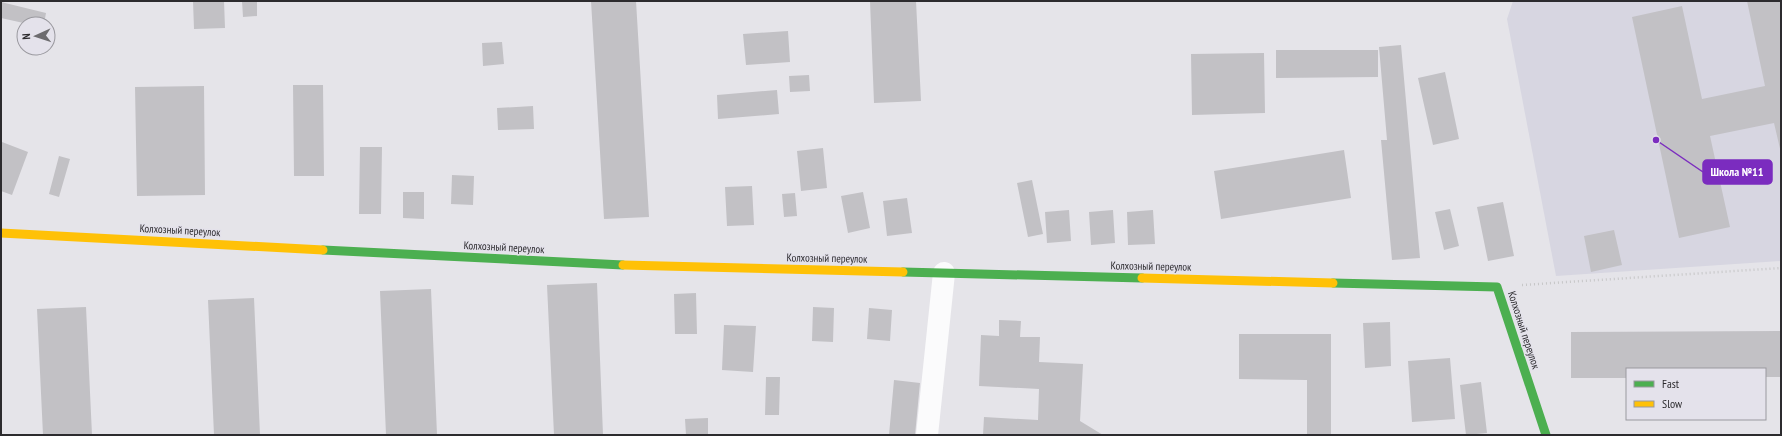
<svg xmlns="http://www.w3.org/2000/svg" width="1782" height="436" viewBox="0 0 1782 436" font-family="'PT Sans Narrow',sans-serif">
	<style>
		.built { fill: #d7d6e1 }
		.building { fill: #c2c1c5 }
		.lines { fill: none; stroke-linecap: round; stroke-linejoin: round }
		.path { stroke: #c6c6c7; stroke-width: 2.5; stroke-dasharray: 1 3; stroke-linecap: butt }
		.street { stroke: #fbfbfc; stroke-width: 22 }
		.fast { stroke: #4caf50; stroke-width: 9 }
		.slow { stroke: #ffc107; stroke-width: 9 }
		.labels { text-anchor: middle; stroke-width: 3; stroke-linejoin: round; paint-order: stroke }
		.street-label { font-size: 11px; fill: #2c2b2e; stroke: #e4e2eb }
		.leader { fill: none; stroke: #7b2cbf; stroke-width: 1.5 }
		.callout-dot { fill: #7b2cbf; stroke: #e4e2eb; stroke-width: 1.5 }
		.callout { fill: #7b2cbf; stroke: #7b2cbf; stroke-width: 1.5 }
		.callout-label { font-size: 12px; text-anchor: middle; font-weight: bold; fill: #fff }
	</style>
	<rect width="100%" height="100%" fill="#e5e4e9"/>
	<path class="built" d="M1513,1H1781V261L1556,276L1507,19Z"/>
	<path class="building" d="M193,1H224L225,28L194,29Z
		M242,1H257V16L243,17Z
		M591,1H636L649,217L604,219Z
		M870,1H916L921,101L874,103Z
		M1747,1H1781V153L1774,123L1710,136L1730,227L1679,238L1632,17L1682,6L1702,99L1765,86Z
		M1,2L46,13L44,24H28L1,18Z
		M788,31L790,62L746,65L743,34Z
		M502,42L504,64L483,66L482,43Z
		M1401,45L1420,258L1392,260L1381,140H1387L1379,47Z
		M1276,50H1378V77L1276,78Z
		M1264,53L1265,113L1192,115L1191,54Z
		M1445,72L1459,139L1433,145L1418,78Z
		M809,75L810,91L790,92L789,76Z
		M293,85H323L324,176H294Z
		M204,86L205,195L137,196L135,87Z
		M777,90L779,114L718,119L717,95Z
		M533,106L534,129L498,130L497,108Z
		M2,142L28,152L12,195L1,191Z
		M360,147H382L381,214H359Z
		M823,148L827,188L801,191L797,151Z
		M1344,150L1351,198L1221,219L1214,171Z
		M59,156L70,159L59,197L49,194Z
		M452,175L474,176L473,205L451,204Z
		M1032,180L1043,234L1028,237L1017,183Z
		M752,186L754,225L727,226L725,187Z
		M403,192H424V219L403,218Z
		M863,192L870,228L848,233L841,196Z
		M795,193L797,216L784,217L782,194Z
		M907,198L912,233L887,236L883,201Z
		M1503,202L1514,256L1488,261L1477,207Z
		M1450,209L1459,246L1444,250L1435,212Z
		M1069,210L1071,241L1047,243L1045,212Z
		M1113,210L1115,243L1091,245L1089,212Z
		M1153,210L1155,244L1128,245L1127,212Z
		M1614,230L1622,265L1591,272L1584,236Z
		M597,283L603,435H554L547,285Z
		M431,289L437,435H386L380,291Z
		M696,293L697,334H675L674,294Z
		M254,298L260,435H214L208,300Z
		M86,307L92,435H43L37,309Z
		M813,307L834,308L833,342L812,341Z
		M869,308L892,310L890,341L867,339Z
		M999,320L1021,321L1020,337H1040L1039,362L1083,364L1080,421L1103,435H983L984,417L1038,420L1039,389L979,386L981,335L999,336Z
		M1390,322L1391,366L1365,368L1363,323Z
		M724,325L756,326L753,372L722,370Z
		M1781,331V377H1765V369H1627V378H1571V332Z
		M1239,334H1331V435H1307V380L1239,379Z
		M1450,358L1455,419L1412,422L1408,361Z
		M766,377H780L779,415H765Z
		M894,380L920,383L915,435H889Z
		M1481,382L1487,433L1466,435L1460,385Z
		M708,418V435H686L685,419Z"/>
	<g class="lines">
		<path class="path" d="M1522,285L1781,268"/>
		<path class="street" d="M927,435L944,273"/>
		<path class="fast" d="M323,250L623,265
			M903,272L1142,278
			M1333,283L1497,287L1546,435"/>
		<path class="slow" d="M1,233L323,250
			M623,265L903,272
			M1142,278L1333,283"/>
	</g>
	<g class="labels">
		<g class="street-label">
			<text transform="translate(180 230) rotate(3)" y="4">Колхозный переулок</text>
			<text transform="translate(504 247) rotate(3)" y="4">Колхозный переулок</text>
			<text transform="translate(827 258) rotate(1)" y="4">Колхозный переулок</text>
			<text transform="translate(1151 266) rotate(1)" y="4">Колхозный переулок</text>
			<text transform="translate(1524 330) rotate(72)" y="4">Колхозный переулок</text>
		</g>
	</g>
	<path class="leader" d="M1656 140L1703 172"/>
	<circle class="callout-dot" cx="1656" cy="140" r="4"/>
	<rect class="callout" x="1703" y="160" width="69" height="24" rx="4"/>
	<g class="callout-label">
		<text x="1737" y="176">Школа №11</text>
	</g>
	<rect width="1782" height="436" fill="none" stroke="#2c2b2e" stroke-width="4"/>
	<rect x="1626" y="368" width="140" height="52" fill="#e4e2eb" stroke="#9a999f"/>
	<rect x="1634" y="381" width="20" height="6" fill="#4caf50" stroke="#9a999f"/>
	<text x="1662" y="388" font-size="12" fill="#2c2b2e">Fast</text>
	<rect x="1634" y="401" width="20" height="6" fill="#ffc107" stroke="#9a999f"/>
	<text x="1662" y="408" font-size="12" fill="#2c2b2e">Slow</text>
	<g transform="translate(36 36) rotate(267)"><circle r="19" fill="#e4e2eb" stroke="#9a999f"/>
	<path d="M0-3L7 15L0 10L-7 15Z" fill="#6d6c6f"/>
	<text y="-6" font-size="11" font-weight="bold" text-anchor="middle" fill="#2c2b2e">N</text>
	</g>
</svg>
